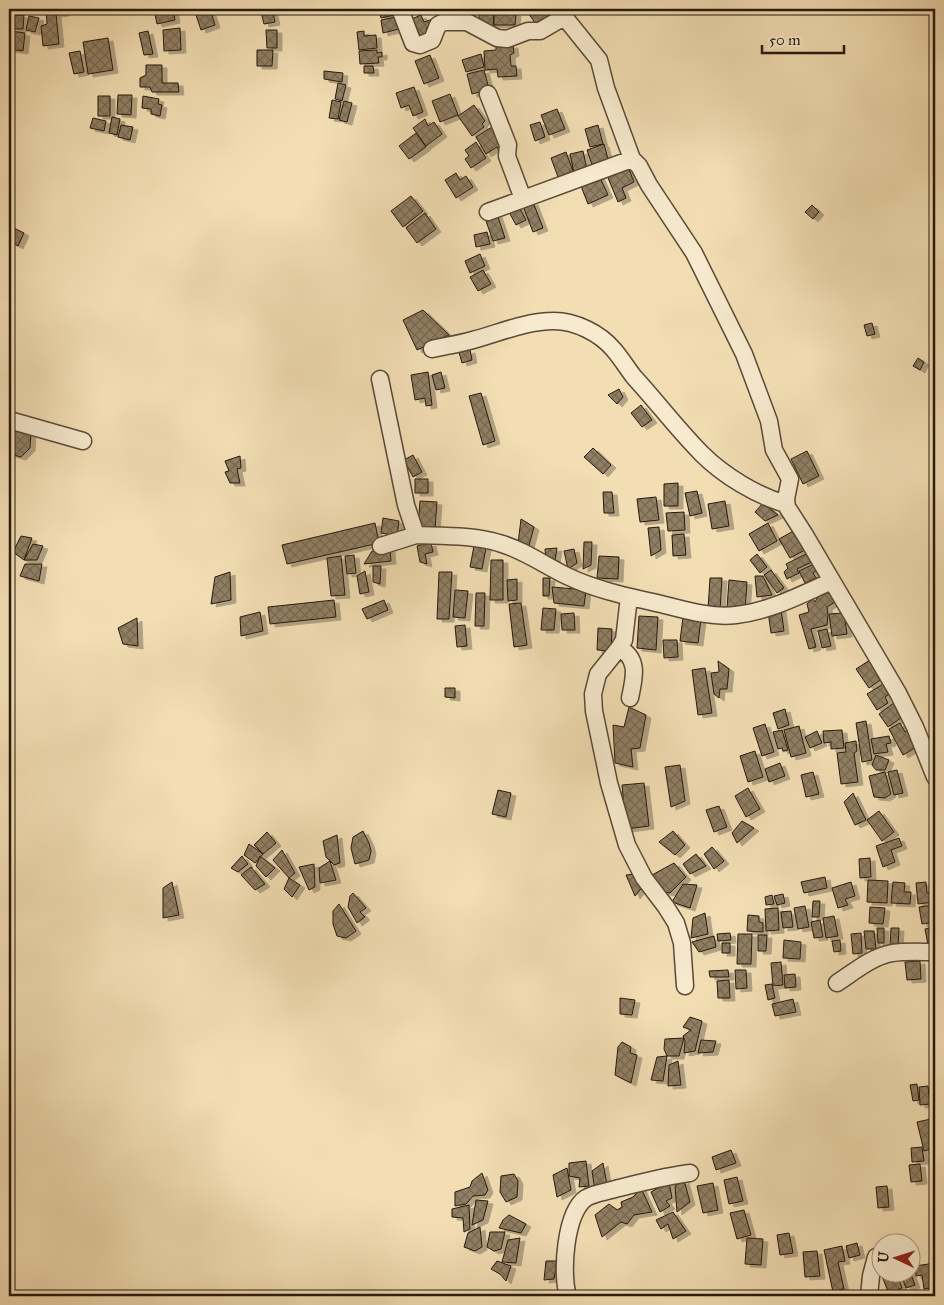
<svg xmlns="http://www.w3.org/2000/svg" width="944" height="1305" viewBox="0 0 944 1305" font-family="'IM FELL Great Primer',serif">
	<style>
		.building { fill: url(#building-cross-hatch); stroke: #26190d; filter: url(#shadow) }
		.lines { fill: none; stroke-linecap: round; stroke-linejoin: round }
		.minor-casing { stroke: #594a37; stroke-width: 19 }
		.minor { stroke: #f7eace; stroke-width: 16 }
	</style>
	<defs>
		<pattern id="building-cross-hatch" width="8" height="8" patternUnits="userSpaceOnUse" patternTransform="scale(1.25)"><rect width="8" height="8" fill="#917f64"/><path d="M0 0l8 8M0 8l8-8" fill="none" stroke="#766751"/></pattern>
		<filter id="shadow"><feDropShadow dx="5" dy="3" stdDeviation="0" flood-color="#0004"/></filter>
	</defs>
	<rect width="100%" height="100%" fill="#f3deb4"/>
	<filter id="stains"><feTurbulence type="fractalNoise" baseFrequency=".004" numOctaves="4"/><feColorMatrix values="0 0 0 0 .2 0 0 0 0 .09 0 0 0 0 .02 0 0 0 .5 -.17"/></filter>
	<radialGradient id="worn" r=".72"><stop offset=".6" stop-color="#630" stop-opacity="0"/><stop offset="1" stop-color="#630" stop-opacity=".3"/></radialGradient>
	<path class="building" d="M46,9H63L64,13L56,14L59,44L43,46L41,26L47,24Z
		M154,9H173L175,20L157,24Z
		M194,9H210L215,25L201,30Z
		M272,9L275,22L264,24L261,12Z
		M379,9H398L399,14L381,18Z
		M449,9H471V18L449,19Z
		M528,9H546L552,18L538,27L526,10Z
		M479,11L494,12L493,29L485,28L486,22L479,21Z
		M494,12L516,13L515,25H494Z
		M12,15H24L23,29H12Z
		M421,15L424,22L430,20L432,26L426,28L430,36L415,42L407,21Z
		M29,16L39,18L35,32L26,30Z
		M400,16L403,28L383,33L381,20Z
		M180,28L181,50L164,51L163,30Z
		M266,30H277V48H267Z
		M10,31L25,33L23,51L9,49Z
		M148,31L153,54L144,55L139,33Z
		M364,31V36L376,35L377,48L359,50L357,32Z
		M108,38L113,70L88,74L83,42Z
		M513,45L514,53L510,55L511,66H516L517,76L498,77L497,69L485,70L484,51L496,50V46Z
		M257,50H273L272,66H257Z
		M377,50V53L382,52V57H378L379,63L360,64L359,51Z
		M80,51L84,72L74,74L69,53Z
		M481,54L484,67L466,72L462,60Z
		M430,55L439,78L424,84L415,61Z
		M146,65H162V83H178L179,92H152L150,87H140V78L146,75Z
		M364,66H373L374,73H364Z
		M484,70L489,89L472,94L467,74Z
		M324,71L343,73L342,82L324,79Z
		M338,83L346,85L342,101L335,99Z
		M414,87L423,112L413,116L409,105L401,108L396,93Z
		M450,94L458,115L440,122L432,101Z
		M118,95H132L131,115L117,114Z
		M98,96H110V116H98Z
		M143,96L159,99L158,104L162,105L160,116L151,114V109L142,108Z
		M332,100L341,102L338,119L329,118Z
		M344,101L352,103L347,122L339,120Z
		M474,105L485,121L482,124L484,127L472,136L458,116Z
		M557,109L565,129L549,135L541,115Z
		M112,117L120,119L117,135L109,133Z
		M93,118L106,121L104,131L90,128Z
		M425,119L428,126L434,122L442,134L426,146L413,128Z
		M540,122L545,137L535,141L530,125Z
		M121,125L133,127L130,140L118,137Z
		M598,125L603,144L590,147L585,129Z
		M492,127L506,150L500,153L497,147L486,154L476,137Z
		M416,133L426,147L409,159L399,146Z
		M476,142L486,158L471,168L465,159L469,156L465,150Z
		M604,144L609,163L593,168L587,150Z
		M583,151L587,170L574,173L570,154Z
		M566,152L573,171L558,177L551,158Z
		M627,164L634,182L622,188L626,198L618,202L606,173Z
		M456,173L460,180L466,176L473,187L456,198L445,180Z
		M598,173L608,195L588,204L579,181Z
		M411,196L423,211L403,227L391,211Z
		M533,202L543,228L533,232L523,206Z
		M518,205L526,220L516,225L508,210Z
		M812,205L819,212L813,219L805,212Z
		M425,213L436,229L417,243L406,228Z
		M497,214L505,238L493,241L485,218Z
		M14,228L24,233L18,246L9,241Z
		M487,232L490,244L476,247L474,235Z
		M480,254L485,266L470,273L465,261Z
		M483,270L491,284L478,291L470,277Z
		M423,310L449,335L417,350L403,320Z
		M872,323L875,334L867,336L864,325Z
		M470,350L472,360L462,363L459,352Z
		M918,358L924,362L920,370L913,366Z
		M428,372L432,405L426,406L425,398L415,400L411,375Z
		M441,372L445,388L436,390L432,375Z
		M619,389L623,397L617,404L608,395Z
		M481,393L495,441L483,445L469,396Z
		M641,405L652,420L642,427L631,413Z
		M9,427L31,432L30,448L21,457L10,454L12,445L9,444Z
		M593,448L611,465L603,474L584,457Z
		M807,451L819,476L803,484L791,459Z
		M413,455L422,472L413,477L404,460Z
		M240,456L241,468L237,469L240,483H230L225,472L229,471L225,461Z
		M415,479H428V493H415Z
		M678,483V506H664V484Z
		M697,491L702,513L690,516L685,493Z
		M603,492H612L614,513H604Z
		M656,497L659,520L640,522L637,499Z
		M420,501L437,502L435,529L418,528Z
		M725,501L729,526L712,529L708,504Z
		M763,503L778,515L765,521L755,512Z
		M684,512L685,530L668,531L666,513Z
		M383,518L399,521L397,536L381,533Z
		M521,519L534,527L527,553L518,544Z
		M375,523L379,543L287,564L282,545Z
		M768,523L777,541L759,551L749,534Z
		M659,527L661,550L651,556L648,528Z
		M797,529L805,550L790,558L779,539Z
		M684,534L686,555L673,556L672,535Z
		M21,536L32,538L24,560L13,552Z
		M584,542H592L591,565L583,569Z
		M431,543L433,552L425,554L427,564L420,562L417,546Z
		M33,544L43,546L37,560H24Z
		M474,546L486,548L482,569L470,567Z
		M557,548L555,561L546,560L545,549Z
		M390,549L391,561L364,564L372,551Z
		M574,549L577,563L568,569L564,551Z
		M810,552L814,561L797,569L799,573L787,579L784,572L788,568L786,564Z
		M757,554L767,567L760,573L750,560Z
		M354,555L356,573L347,574L345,556Z
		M341,556L345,595L331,596L327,558Z
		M599,556L619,557L618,579L597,578Z
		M491,560H503V600H490Z
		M816,563L819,569L813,573L816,578L805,583L799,571Z
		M25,564H42L39,581L20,576Z
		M373,566H381L380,584L373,582Z
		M771,570L784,588L777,593L764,575Z
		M365,571L369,592L360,594L357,576Z
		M230,572L231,600L211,604L215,577Z
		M439,572H452L449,619H437Z
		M755,576H763L772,595L757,597Z
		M543,578H550L549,596H543Z
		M710,578H722L720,610H708Z
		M517,579V600L508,601L507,580Z
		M729,580L747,582L745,610L727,608Z
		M552,587L586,590L584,606L554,603Z
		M455,590L468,591L465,618L453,617Z
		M828,590L835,602L827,607L828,615L827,625L811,629L816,647L809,649L799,615L809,612L807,604L813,599L815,602L818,596Z
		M476,593H485L484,626H475Z
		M334,600L336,617L270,624L268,607Z
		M384,600L388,610L367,619L362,609Z
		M521,603L527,645L514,647L509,604Z
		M543,608L556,609L554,630H541Z
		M781,609L784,631L771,633L768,611Z
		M260,612L263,631L241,636L240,617Z
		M574,613L575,630H562L561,614Z
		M844,613L847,634L832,636L829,614Z
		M639,616L658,617L656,650L637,648Z
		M683,617L701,619L698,643L680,641Z
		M137,618L138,646L123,644L118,628Z
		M465,625L467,646L457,647L455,626Z
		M598,628L612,629L611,651L597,650Z
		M827,629L831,646L822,648L818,631Z
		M663,640H677L678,657L664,658Z
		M873,658L886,676L869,688L856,669Z
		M718,661L729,669L727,689H720L719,698L714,694L711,673L719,672Z
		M705,668L712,713L698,715L692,670Z
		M885,683L891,693L885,697L888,703L877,710L867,694Z
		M445,688H455V698L445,697Z
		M895,702L905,715L888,727L879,714Z
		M629,707L646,715L640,748L631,749L633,767L615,763L613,725L624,727Z
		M785,709L789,725L778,729L773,713Z
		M866,721L872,760L862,762L856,723Z
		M900,723L905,732L911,728L920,745L903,755L889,729Z
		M765,724L774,752L762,756L753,728Z
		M799,726L806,753L791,757L784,730Z
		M782,730L788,750L783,751L782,748L778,749L773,732Z
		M842,730L844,748L831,749V742L824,743L823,731Z
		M817,731L822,743L810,748L805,737Z
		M889,736L891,743L886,744L888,752L874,754L871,739Z
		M856,741L857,751L854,753L858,782L841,784L837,753L846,752L845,743Z
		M755,751L763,777L748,782L740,756Z
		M876,755L889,760L885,770H876L872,765Z
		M780,763L785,776L769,782L765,769Z
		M680,765L685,801L671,807L665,767Z
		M897,770L903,793L894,795L888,772Z
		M813,772L819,794L806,797L801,775Z
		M885,772L891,794L885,798L874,797L869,776Z
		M644,783L649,826L626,829L622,785Z
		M748,788L760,809L746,817L735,796Z
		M498,790L511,793L506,817L492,814Z
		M853,793L866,820L855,825L844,802Z
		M719,806L727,827L714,832L706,810Z
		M879,811L894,832L882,841L867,820Z
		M742,821L754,828L737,843L732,833Z
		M363,831L369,843L371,851L369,860L355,864L351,848L353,837Z
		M673,831L685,845L675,855L659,842Z
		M267,832L276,843L263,854L254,845Z
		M337,835L340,863L334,865L326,857L323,841Z
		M899,838L902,846L891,850L895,862L883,867L876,846Z
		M249,844L263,854L255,863L244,855Z
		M712,847L724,861L714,869L704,854Z
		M282,850L295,873L289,878L273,860Z
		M696,854L706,866L690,874L683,864Z
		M242,856L248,864L238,872L231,868Z
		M260,856L275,868L266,877L256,866Z
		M870,858L871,877L860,878L859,859Z
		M330,861L336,880L320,883L319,868Z
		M674,863L686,877L670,893L660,891L652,875Z
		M314,864L315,887L309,890L299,867Z
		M251,867L265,884L255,890L241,875Z
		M635,874L644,885L635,896L626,875Z
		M825,877L827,888L804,893L801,882Z
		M289,878L300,885L292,897L284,889Z
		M868,880L888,881L887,903L867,902Z
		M172,882L179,915L163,918V888Z
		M851,882L855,896L845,899L848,905L838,908L832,888Z
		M893,882L905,883L904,892H911L910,904L891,903Z
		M926,882L927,893L933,892L934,902L918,904L916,883Z
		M683,884L697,885L690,908L672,902Z
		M353,893L366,908L360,912L365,917L357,923L348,907L350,896Z
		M783,894L785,903L777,905L774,896Z
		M772,895L774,904L766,905L765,897Z
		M813,901H820L819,917H812Z
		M339,904L356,931L346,938L337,936L333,924V911Z
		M934,905L935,922L922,924L919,907Z
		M805,906L809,927L798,929L794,908Z
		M870,907L885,908L883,924L869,923Z
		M778,908L779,930L766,931L765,909Z
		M791,911L793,927L783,928L781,912Z
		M705,913L708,934L691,938L693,918Z
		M748,915L759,916V922L763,923V932L747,931Z
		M834,916L838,936L826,938L823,918Z
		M820,920L823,937L814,938L811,922Z
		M935,927V943L928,945L925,929Z
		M877,928H884V943H878Z
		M891,928H899L898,948L890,947Z
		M864,931H874L876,949H866Z
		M730,933L731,940L718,941L717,934Z
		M861,933L862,953L853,954L851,934Z
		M738,934H752L751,964H737Z
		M758,935H767L766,951H758Z
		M714,936L716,947L699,952L692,942Z
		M784,940L801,942L800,959L783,958Z
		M840,940L841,951L834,952L832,941Z
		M722,943H730V953H722Z
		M920,961L921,979L907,980L905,962Z
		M781,962L783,985L773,986L771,963Z
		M728,970L729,977H710L709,971Z
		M735,970H746L747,988L736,989Z
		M795,974L796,987L785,988L784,975Z
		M729,980L730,998H718L717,981Z
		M772,984L775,998L768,1000L765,985Z
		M620,998L635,1000L632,1015L620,1014Z
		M793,999L796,1012L775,1016L772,1004Z
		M690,1017L702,1021L695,1051L684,1053L685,1041L683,1036L691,1030L683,1027Z
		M684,1038L679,1056H667L664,1049L665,1039Z
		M701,1040L716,1041L713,1052L698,1053Z
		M622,1042L631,1047L630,1053L637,1055L631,1083L615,1075L618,1047Z
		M667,1056L663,1081L651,1080L657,1057Z
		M678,1061L681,1085L668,1086L669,1065Z
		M935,1083V1099H931L930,1084Z
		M917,1084L919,1100L913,1101L910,1085Z
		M928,1086L930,1104L920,1105L919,1087Z
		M931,1119L933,1129L935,1128V1148L924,1151L917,1122Z
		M922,1147L924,1161L912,1162L911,1148Z
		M731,1150L736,1163L716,1170L712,1157Z
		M586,1161L589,1186L579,1187L580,1178L569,1176V1163Z
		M603,1163L607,1185L595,1191L592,1171Z
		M920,1164L922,1181L911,1182L909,1165Z
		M567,1168L571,1190L557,1197L553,1175Z
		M482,1173L488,1190L485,1195L473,1196L466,1204L455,1206V1192L470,1187L472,1181Z
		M514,1174L518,1181L517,1197L506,1202L500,1192L501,1176Z
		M737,1177L743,1201L729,1204L724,1180Z
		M684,1180L690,1202L677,1212L675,1186Z
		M669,1182L672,1198L666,1201L670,1206L660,1212L651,1192Z
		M713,1183L718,1210L703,1213L697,1186Z
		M887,1186L889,1207L878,1208L876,1187Z
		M641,1188L652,1212L634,1215L627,1224L621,1222L602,1237L595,1215L609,1204L617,1210L622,1207L621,1202L633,1197Z
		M476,1200L488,1201L483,1220L472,1225Z
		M469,1205L470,1229L464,1232L463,1218L452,1217V1209Z
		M744,1210L751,1235L737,1239L730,1213Z
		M673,1212L686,1231L673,1239L668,1224L661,1229L656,1220Z
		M509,1215L526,1224L521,1233L499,1228L503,1220Z
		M480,1227L482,1247L475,1251L464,1247L468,1233Z
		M490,1232H505L501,1249L494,1251L487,1247Z
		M789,1233L793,1253L780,1255L777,1235Z
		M520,1238L516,1263L502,1262L508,1240Z
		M747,1238L763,1239L761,1265L745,1264Z
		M857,1243L860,1255L849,1258L846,1246Z
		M842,1246L845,1261L838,1262L844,1289L833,1292L824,1250Z
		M817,1251L820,1276L805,1277L803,1252Z
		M497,1261L511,1266L506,1281L500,1274L491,1269Z
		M546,1261H557L554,1279L544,1280Z
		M935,1263V1287L924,1289L922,1275L916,1276L915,1266Z
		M892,1272H896L902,1288L889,1294L882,1276Z
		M907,1272H910L915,1285L906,1288L901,1275Z"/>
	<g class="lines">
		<defs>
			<path id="minor" d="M400,9L413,43L420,45L432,40L438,25L444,22H467L497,38L507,39L528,31H540L564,17
				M558,9L599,60L606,88L632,159L639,166L649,185L694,253L744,354L769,421L774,450L790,479L786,499L787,507L805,535L898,693L915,727L935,777
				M488,94L508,145L507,156L523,199
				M488,212L632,159
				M432,349C445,346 459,344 473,340C499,333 526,321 554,321C575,321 600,333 614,350C621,358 627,368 634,377C657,402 678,430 702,454C723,475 757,496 786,504
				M380,379L406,505L416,535L381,546
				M9,420L83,441
				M416,535C443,536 473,535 499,543C524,550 544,565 567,576C596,590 630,597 661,604C685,610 711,618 736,615C771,611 800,595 832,581
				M629,597L624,640L619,648L598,674L593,694L594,711L609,783L627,845L644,878L666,907L676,923L682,943L685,986
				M619,648C640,659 634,678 630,698
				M837,983C854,972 871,957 892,953C906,951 921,952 935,952
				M568,1296C561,1274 565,1212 586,1198C594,1193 606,1192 615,1189C640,1183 665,1176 690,1173
				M869,1296L871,1276L876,1257"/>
		</defs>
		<use href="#minor" class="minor-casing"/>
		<use href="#minor" class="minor"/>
	</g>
	<rect width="944" height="1305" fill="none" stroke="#f3deb4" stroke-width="30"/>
	<rect x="10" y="10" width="924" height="1285" fill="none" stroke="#26190d" stroke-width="2.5"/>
	<rect x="15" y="15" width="914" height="1275" fill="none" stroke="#26190d"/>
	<g transform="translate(896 1258) rotate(274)"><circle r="24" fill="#f7eace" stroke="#a39681"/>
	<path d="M0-4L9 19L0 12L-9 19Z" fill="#8f2418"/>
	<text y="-8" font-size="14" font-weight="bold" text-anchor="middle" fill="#26190d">U</text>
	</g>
	<path d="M762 45v8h82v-8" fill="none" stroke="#26190d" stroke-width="2.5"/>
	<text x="769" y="45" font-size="15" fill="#26190d" stroke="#f7eace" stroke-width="4" paint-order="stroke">50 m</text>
	<rect width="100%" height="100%" filter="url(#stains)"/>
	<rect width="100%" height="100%" fill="url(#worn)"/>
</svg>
